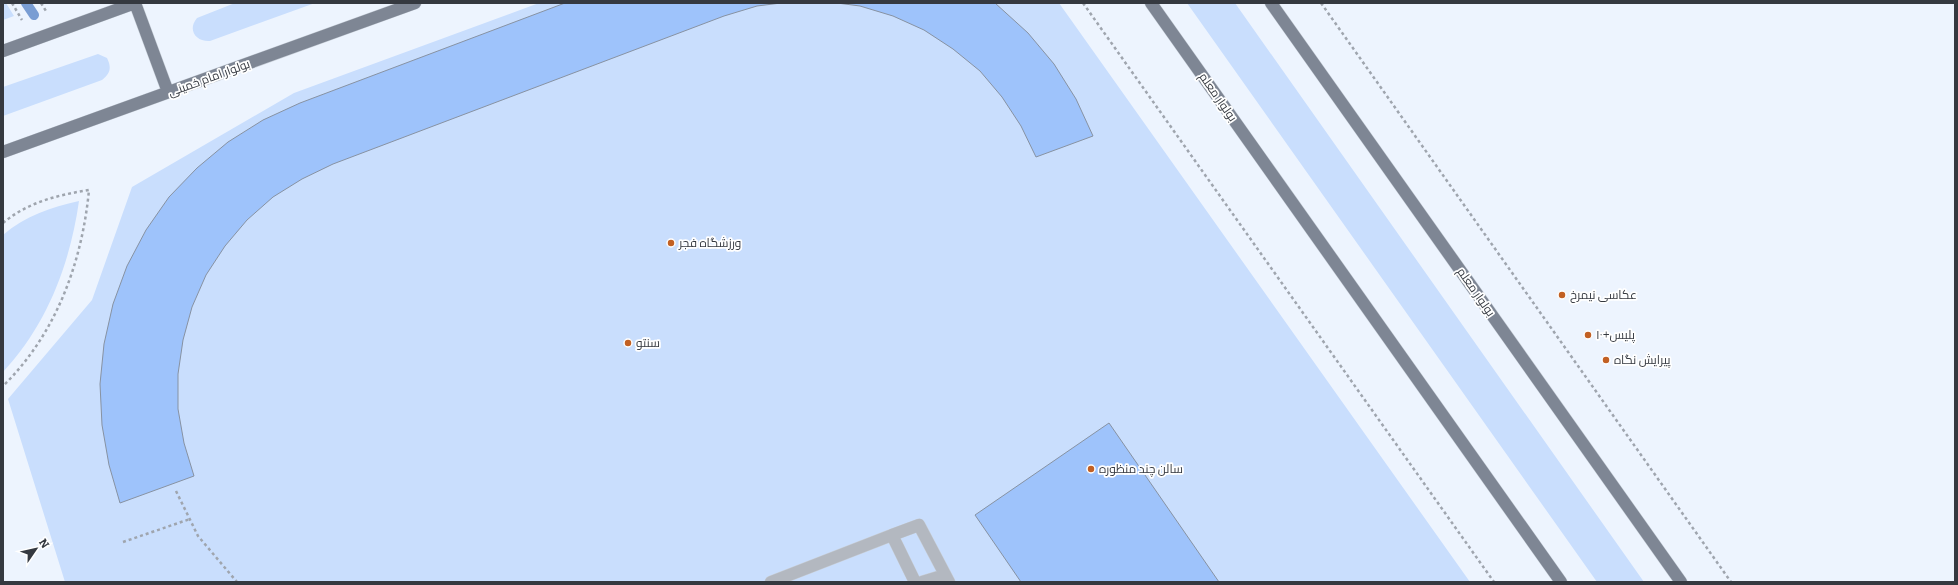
<svg xmlns="http://www.w3.org/2000/svg" width="1958" height="585" viewBox="0 0 1958 585" font-family="Bitter,Cairo,serif">
	<style>
		.green { fill: #c9defd }
		.lines { fill: none; stroke-linecap: round; stroke-linejoin: round }
		.stream { stroke: #799dd3; stroke-width: 10 }
		.building { fill: #9ec3fb; stroke: #8792a2 }
		.minor-casing { stroke: #c8cfd8; stroke-width: 13 }
		.major-casing { stroke: #c8cfd8; stroke-width: 13 }
		.path { stroke: #9fa5ae; stroke-width: 2.5; stroke-dasharray: 3 3; stroke-linecap: butt }
		.minor { stroke: #b3b8c0; stroke-width: 12 }
		.major { stroke: #7e8694; stroke-width: 12 }
		.poi-dot { fill: #c26023; stroke: #fff; stroke-width: 1.5 }
		.labels { text-anchor: middle; stroke-width: 3.5; stroke-linejoin: round; paint-order: stroke }
		.street-label { font-size: 12px; fill: #353940; stroke: #fff }
		.poi-label { font-size: 12px; fill: #353940; stroke: #fff; text-anchor: start }
	</style>
	<rect width="100%" height="100%" fill="#edf4fe"/>
	<path class="green" d="M3,3H6L14,16L3,20Z
		M235,3H315L210,41C196,42 187,30 197,18Z
		M539,3H1059L1470,582H65L8,399L92,300L132,187L294,93Z
		M1187,3H1235L1644,582H1597Z
		M98,54L107,58C112,68 110,74 102,80L3,116V87Z
		M79,201C70,264 47,325 3,372V235C25,216 51,207 79,201Z"/>
	<g class="lines">
		<path class="stream" d="M26,3L34,15"/>
	</g>
	<path class="building" d="M565,3H781L757,6L724,16L333,164L302,179L273,197L247,220L225,246L206,275L192,307L183,340L178,374V409L184,443L194,476L120,503L109,465L102,425L100,384L104,344L113,304L127,266L146,230L169,197L197,168L228,142L263,120L300,103Z
		M837,3H995L1028,33L1054,64L1076,99L1093,136L1036,157L1021,126L1002,97L980,71L953,49L924,30L893,16L860,6Z
		M1109,423L1219,582H1021L975,515Z"/>
	<g class="lines">
		<defs>
			<path id="minor" d="M771,582L892,535
				M915,582L892,535L919,525L949,582
				M922,582L945,575"/>
			<path id="major" d="M135,3L168,92
				M1151,3L1561,582
				M1271,3L1681,582
				M3,51L135,3
				M3,152L415,3"/>
		</defs>
		<use href="#minor" class="minor-casing"/>
		<use href="#major" class="major-casing"/>
		<path class="path" d="M12,3L22,20
			M41,3L46,11
			M1083,3L1494,582
			M1321,3L1731,582
			M3,223C28,202 58,195 89,190C82,263 56,334 3,386
			M176,491L198,536L237,582
			M123,542L190,519"/>
		<use href="#minor" class="minor"/>
		<use href="#major" class="major"/>
	</g>
	<g class="poi-dot">
		<circle cx="671" cy="243" r="4"/>
		<circle cx="1562" cy="295" r="4"/>
		<circle cx="1588" cy="335" r="4"/>
		<circle cx="628" cy="343" r="4"/>
		<circle cx="1606" cy="360" r="4"/>
		<circle cx="1091" cy="469" r="4"/>
	</g>
	<g class="labels">
		<g class="street-label">
			<text transform="translate(209 78) rotate(-20)" y="4">بولوار امام خمینی</text>
			<text transform="translate(1218 97) rotate(55)" y="4">بولوار معلم</text>
			<text transform="translate(1476 292) rotate(55)" y="4">بولوار معلم</text>
		</g>
		<g class="poi-label">
			<text x="679" y="247">ورزشگاه فجر</text>
			<text x="1570" y="299">عکاسی نیمرخ</text>
			<text x="1596" y="339">پلیس+۱۰</text>
			<text x="636" y="347">سنتو</text>
			<text x="1614" y="364">پیرایش نگاه</text>
			<text x="1099" y="473">سالن چند منظوره</text>
		</g>
	</g>
	<rect width="1958" height="585" fill="none" stroke="#353940" stroke-width="8"/>
	<g transform="translate(36 549) rotate(56)" stroke="#ffffff" stroke-width="3" paint-order="stroke">
	<path d="M0-3L7 15L0 10L-7 15Z" fill="#353940"/>
	<text y="-6" font-size="11" font-weight="bold" text-anchor="middle" fill="#353940">N</text>
	</g>
</svg>
